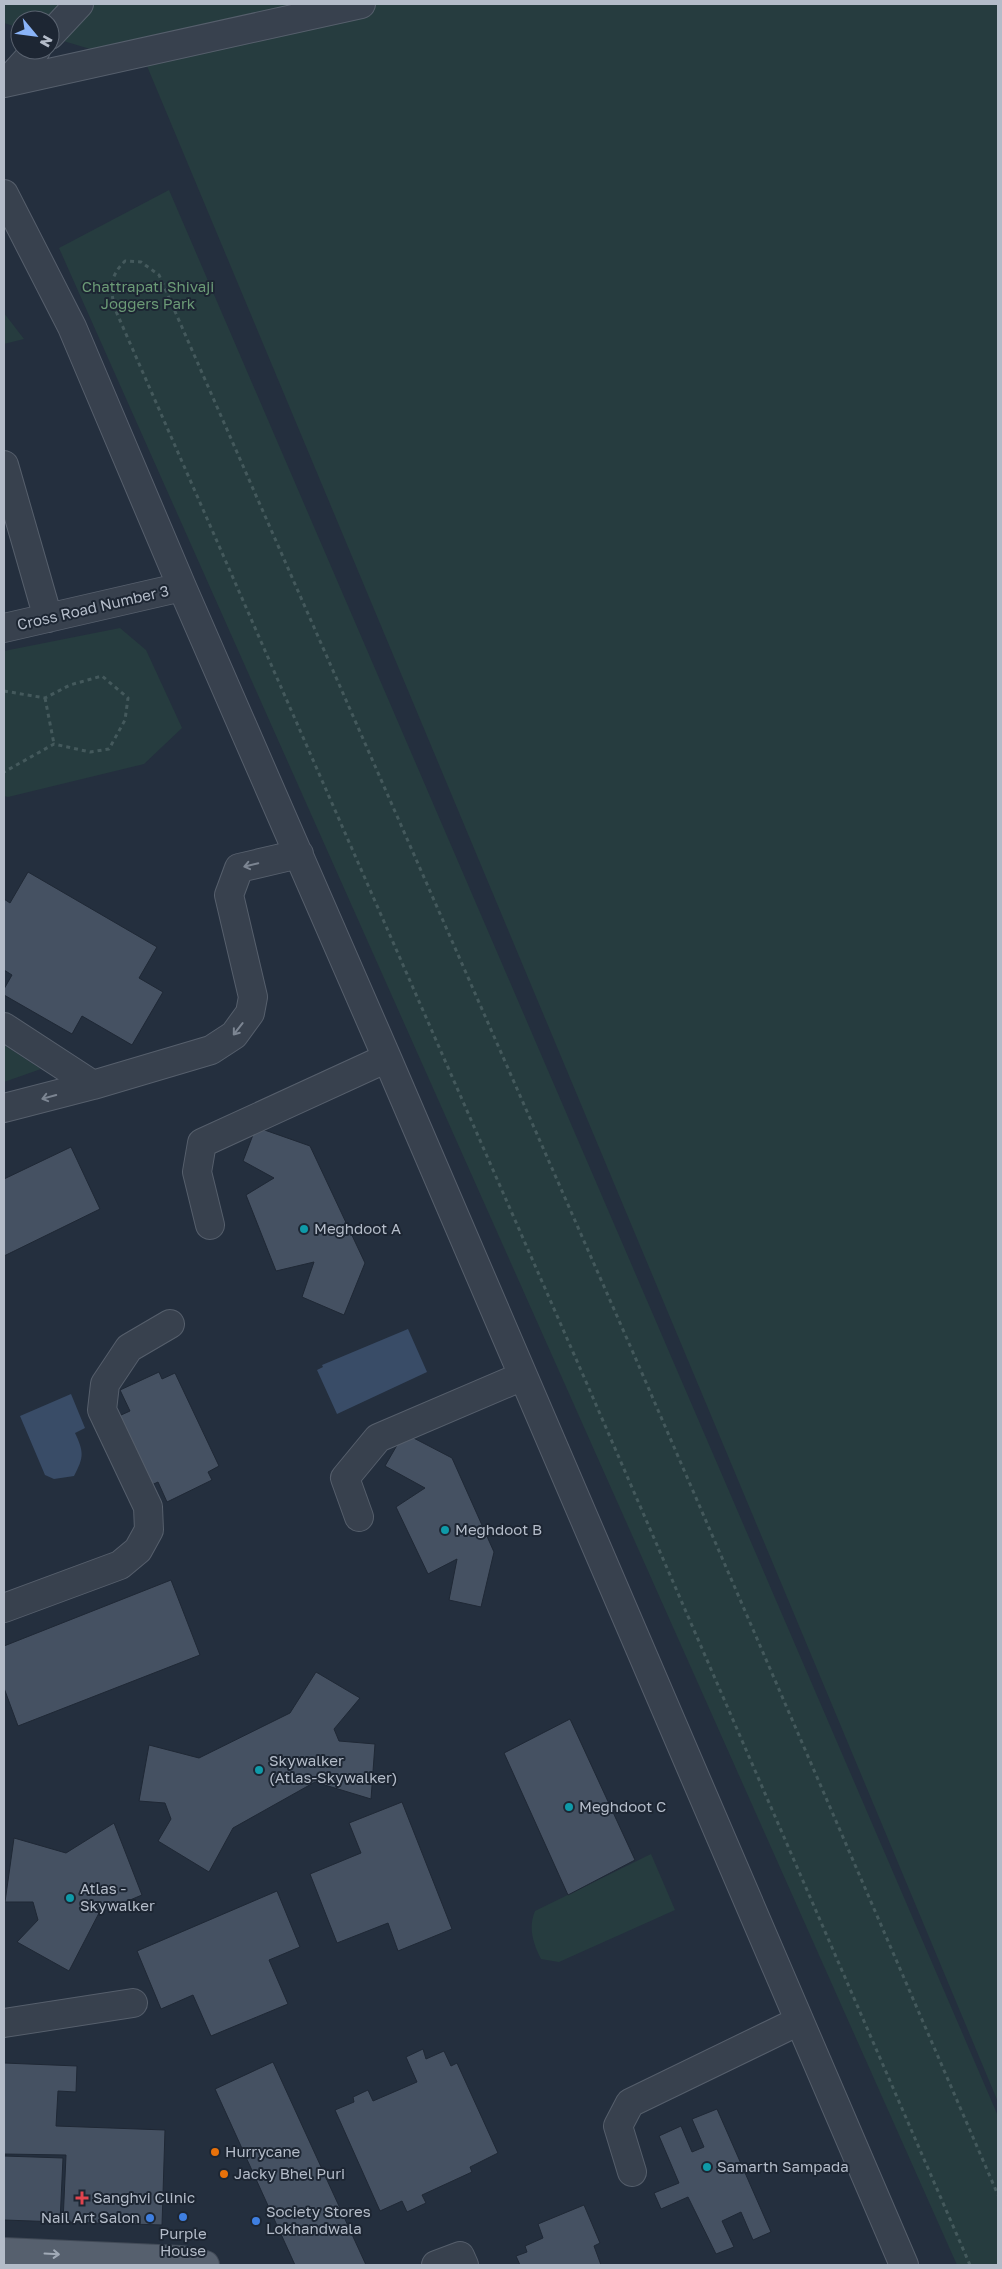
<svg xmlns="http://www.w3.org/2000/svg" width="1002" height="2269" viewBox="0 0 1002 2269" font-family="'Golos Text',sans-serif">
	<style>
		.green { fill: #263c3f }
		.water { fill: #394c67 }
		.building { fill: #455162; stroke: #1f2835 }
		.lines { fill: none; stroke-linecap: round; stroke-linejoin: round }
		.minor-casing { stroke: #565f6c; stroke-width: 30 }
		.major-casing { stroke: #414a57; stroke-width: 30 }
		.path { stroke: #44595c; stroke-width: 3; stroke-dasharray: 4 4; stroke-linecap: butt }
		.minor { stroke: #38414e; stroke-width: 28 }
		.major { stroke: #56606e; stroke-width: 28 }
		.oneway { stroke: #7c8592 }
		.oneway2 { stroke: #a1aab7 }
		.culture-dot { fill: #0f9aa8; stroke: #1d2633; stroke-width: 2 }
		.food-dot { fill: #e8710a; stroke: #1d2633; stroke-width: 2 }
		.health-dot { fill: #e0444e; stroke: #1d2633; stroke-width: 2 }
		.shop-dot { fill: #3f7fe0; stroke: #1d2633; stroke-width: 2 }
		.labels { text-anchor: middle; stroke-width: 4; stroke-linejoin: round; paint-order: stroke }
		.park-label { font-size: 15px; fill: #6b9a76; stroke: #1d2633 }
		.street-label { font-size: 15px; fill: #b4bcc9; stroke: #1d2633 }
		.poi-label { font-size: 15px; fill: #b4bcc9; stroke: #1d2633; text-anchor: start }
	</style>
	<rect width="100%" height="100%" fill="#242f3e"/>
	<path class="green" d="M4,4H998V2102L147,66L50,37V20H20V28L4,23Z
		M169,190L998,2116V2265H957L59,248Z
		M4,313L24,339L4,344Z
		M120,628L146,650L182,728L144,764L8,797L4,796V651Z
		M4,1045L41,1069L4,1082Z
		M651,1854L675,1910L559,1962L541,1959C533,1943 528,1928 535,1911Z"/>
	<path class="water" d="M408,1329L427,1372L337,1414L317,1370L323,1367L322,1365Z
		M71,1394L85,1428L75,1433C84,1452 84,1457 74,1476L54,1479L45,1475L20,1416Z"/>
	<path class="building" d="M28,872L157,947L139,978L163,992L132,1045L82,1016L72,1034L4,995V989L12,975L4,970V899L10,903Z
		M256,1127L310,1146L365,1263L344,1315L302,1297L314,1262L276,1271L246,1195L274,1178L243,1161Z
		M71,1147L100,1209L4,1256V1179Z
		M159,1372L162,1379L175,1373L219,1466L208,1472L212,1480L167,1502L158,1482L143,1489L110,1420L130,1411L120,1390Z
		M404,1433L452,1458L494,1552L481,1607L449,1600L457,1559L428,1574L396,1507L425,1488L385,1466Z
		M171,1580L200,1655L18,1726L4,1688V1646Z
		M316,1672L360,1698L334,1729L339,1741L375,1744L371,1799L315,1782L233,1828L209,1872L158,1841L171,1819L165,1803L139,1801L149,1745L199,1758L290,1713Z
		M570,1719L635,1860L568,1895L504,1753Z
		M402,1802L452,1929L398,1951L388,1923L337,1943L310,1874L361,1853L349,1823Z
		M114,1823L142,1895L99,1913L69,1971L17,1942L38,1920L33,1902H5L14,1838L66,1853Z
		M277,1891L300,1947L269,1960L288,2004L211,2036L193,1995L161,2009L137,1951Z
		M423,2049L426,2059L444,2051L451,2066L457,2063L498,2153L470,2167L472,2172L422,2195L426,2203L407,2212L402,2201L380,2211L335,2110L354,2102L353,2097L368,2090L373,2101L417,2082L406,2057Z
		M273,2062L366,2265H295L215,2089Z
		M4,2063L77,2066L76,2092L58,2091L56,2126L165,2130L162,2225L63,2222L66,2155L4,2154Z
		M717,2109L771,2232L753,2240L741,2212L722,2221L734,2247L716,2254L688,2197L661,2209L654,2193L679,2183L659,2136L681,2126L692,2152L704,2147L692,2119Z
		M4,2156L63,2158L60,2222L4,2220Z
		M584,2205L600,2243L594,2246L601,2265H520L516,2256L527,2252L525,2246L543,2238L538,2224Z"/>
	<g class="lines">
		<defs>
			<path id="minor" d="M50,35L79,4
				M7,82L36,50
				M4,83L361,4
				M4,194L72,327L182,587L387,1058L904,2265
				M4,465L48,618
				M4,628L182,587
				M4,1027L93,1085
				M4,1108L93,1085L211,1050L234,1035L250,1013L253,997L229,895L239,868L299,854
				M210,1225L197,1172L202,1143L387,1058
				M359,1517L345,1478L378,1438L523,1376
				M4,1608L120,1565L138,1550L149,1530L148,1507L102,1410L105,1384L129,1348L170,1324
				M4,2023L133,2003
				M632,2172L618,2126L630,2103L799,2021
				M436,2265L460,2256L464,2265"/>
			<path id="major" d="M4,2252L181,2260L205,2265"/>
		</defs>
		<use href="#minor" class="minor-casing"/>
		<use href="#major" class="major-casing"/>
		<path class="path" d="M4,691L45,698L70,685L102,676L128,698L125,720L109,749L90,752L54,744L4,772
			M45,698L54,744
			M970,2265L587,1384L115,309C110,288 109,277 125,261L141,262L159,275L635,1357L998,2195"/>
		<use href="#minor" class="minor"/>
		<use href="#major" class="major"/>
	</g>
	<defs><path id="oneway-shaft" d="M-6 0H5M1.5-3L5.5 0L1.5 3" fill="none" stroke-width="1.6" stroke-linecap="round" stroke-linejoin="round" transform="scale(1.25)"/></defs>
	<g class="oneway">
		<use href="#oneway-shaft" transform="translate(251 865) rotate(166)"/>
		<use href="#oneway-shaft" transform="translate(238 1029) rotate(128)"/>
		<use href="#oneway-shaft" transform="translate(49 1097) rotate(165)"/>
	</g>
	<use class="oneway2" href="#oneway-shaft" transform="translate(52 2254) rotate(3)"/>
	<g class="culture-dot">
		<circle cx="304" cy="1229" r="5"/>
		<circle cx="445" cy="1530" r="5"/>
		<circle cx="259" cy="1770" r="5"/>
		<circle cx="569" cy="1807" r="5"/>
		<circle cx="70" cy="1898" r="5"/>
		<circle cx="707" cy="2167" r="5"/>
	</g>
	<g class="food-dot">
		<circle cx="215" cy="2152" r="5"/>
		<circle cx="224" cy="2174" r="5"/>
	</g>
	<path class="health-dot" d="M79.5 2190.5h5v5h5v5h-5v5h-5v-5h-5v-5h5z"/>
	<g class="shop-dot">
		<circle cx="183" cy="2217" r="5"/>
		<circle cx="150" cy="2218" r="5"/>
		<circle cx="256" cy="2221" r="5"/>
	</g>
	<g class="labels">
		<g class="park-label">
			<text x="148" y="292">Chattrapati Shivaji<tspan x="148" dy="17">Joggers Park</tspan></text>
		</g>
		<g class="street-label">
			<text transform="translate(93 608) rotate(-13)" y="5">Cross Road Number 3</text>
		</g>
		<g class="poi-label">
			<text x="314" y="1234">Meghdoot A</text>
			<text x="455" y="1535">Meghdoot B</text>
			<text x="269" y="1766">Skywalker<tspan x="269" dy="17">(Atlas-Skywalker)</tspan></text>
			<text x="579" y="1812">Meghdoot C</text>
			<text x="80" y="1894">Atlas -<tspan x="80" dy="17">Skywalker</tspan></text>
			<text x="225" y="2157">Hurrycane</text>
			<text x="717" y="2172">Samarth Sampada</text>
			<text x="234" y="2179">Jacky Bhel Puri</text>
			<text x="93" y="2203">Sanghvi Clinic</text>
			<text x="266" y="2217">Society Stores<tspan x="266" dy="17">Lokhandwala</tspan></text>
			<text x="140" y="2223" text-anchor="end">Nail Art Salon</text>
			<text x="183" y="2239" text-anchor="middle">Purple<tspan x="183" dy="17">House</tspan></text>
		</g>
	</g>
	<rect width="1002" height="2269" fill="none" stroke="#b4bcc9" stroke-width="10"/>
	<g transform="translate(35 35) rotate(119)"><circle r="24" fill="#1d2633" stroke="#59626f"/>
	<path d="M0-4L9 19L0 12L-9 19Z" fill="#8ab4f8"/>
	<text y="-8" font-size="14" font-weight="bold" text-anchor="middle" fill="#b4bcc9">N</text>
	</g>
</svg>
